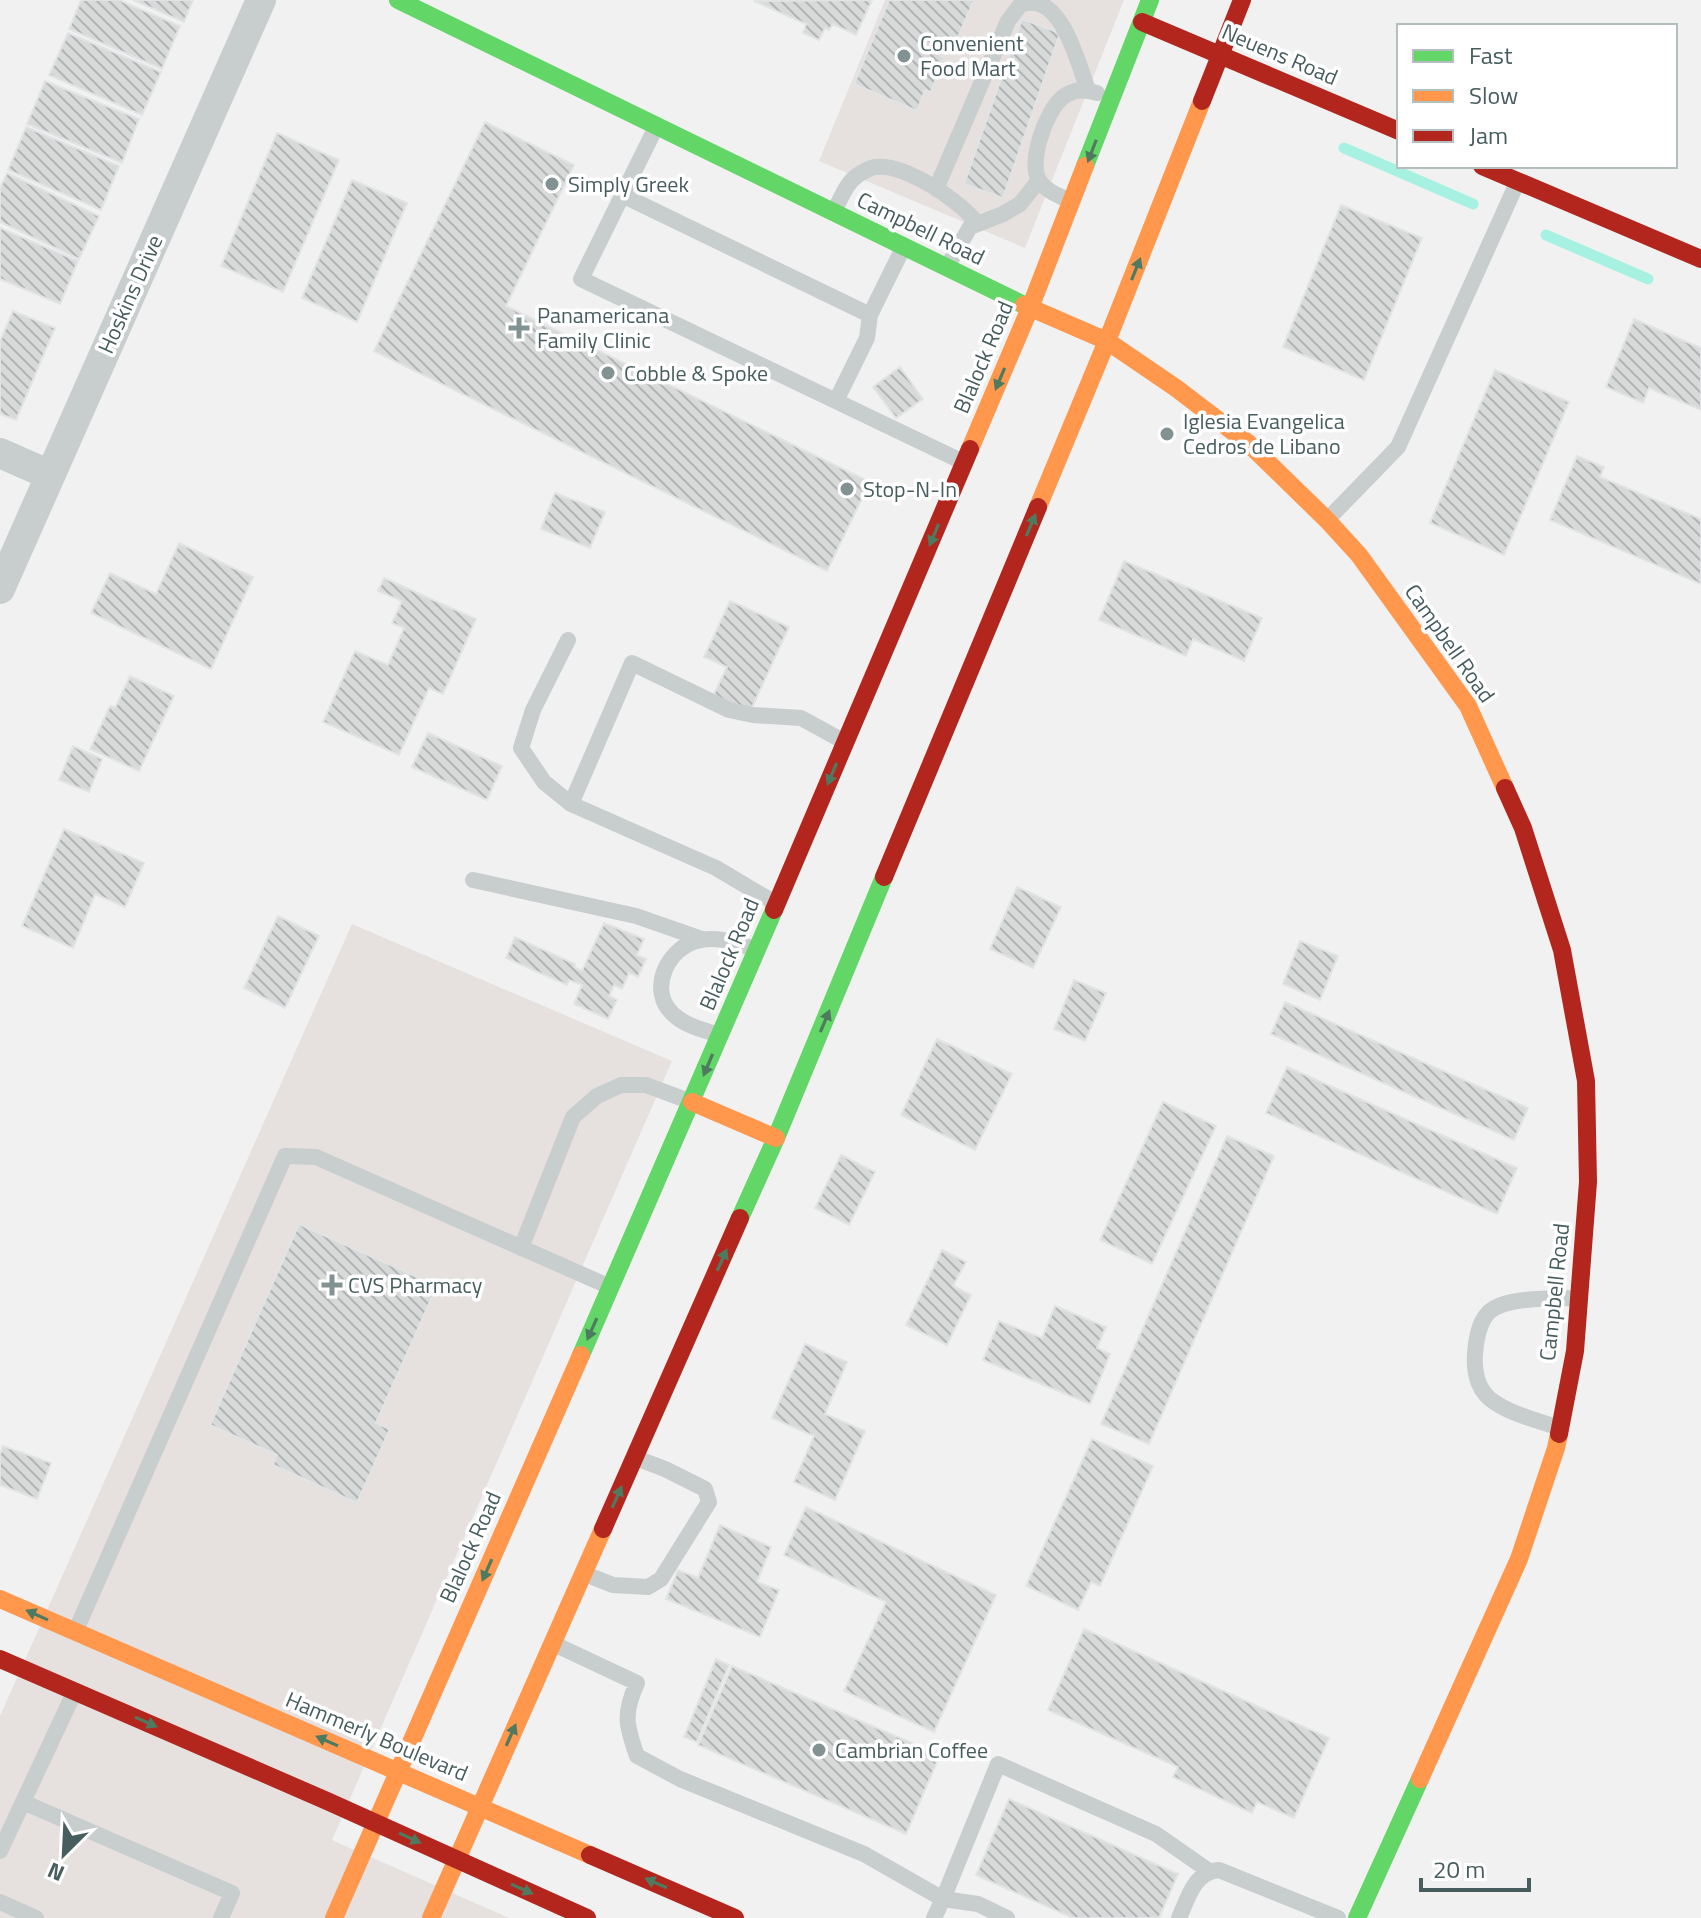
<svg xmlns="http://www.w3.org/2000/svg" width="1701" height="1918" viewBox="0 0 1701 1918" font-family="'Titillium Web',sans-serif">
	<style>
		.commercial { fill: #e6e1df }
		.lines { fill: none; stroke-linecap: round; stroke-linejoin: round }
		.stream { stroke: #a7f1e3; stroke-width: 11 }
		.building { fill: url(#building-back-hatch); stroke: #e2e3e4; stroke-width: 2 }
		.lane { stroke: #c8cdcd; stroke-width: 16 }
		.street { stroke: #c8cdcd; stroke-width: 30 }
		.fast { stroke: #63d668; stroke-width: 18 }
		.slow { stroke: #ff974d; stroke-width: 18 }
		.jam { stroke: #b3261e; stroke-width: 18 }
		.oneway { fill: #4e7b60 }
		.poi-dot { fill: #829191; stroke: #fff; stroke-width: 3 }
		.labels { text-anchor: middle; stroke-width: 7; stroke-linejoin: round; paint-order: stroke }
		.poi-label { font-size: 22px; fill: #475d5e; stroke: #fff; text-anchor: start }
		.street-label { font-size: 22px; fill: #475d5e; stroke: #fff }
	</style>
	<defs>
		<pattern id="building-back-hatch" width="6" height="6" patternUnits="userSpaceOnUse" patternTransform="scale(2)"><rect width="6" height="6" fill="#d8dada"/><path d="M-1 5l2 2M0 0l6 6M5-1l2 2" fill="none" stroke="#b1b4b4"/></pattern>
	</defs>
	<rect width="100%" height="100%" fill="#f1f1f1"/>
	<path class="commercial" d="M885,0H1124L1025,248L819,161Z
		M352,924L672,1061L332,1840L509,1918H0V1716Z"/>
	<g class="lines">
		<path class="stream" d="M1344,148L1473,204
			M1546,235L1648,279"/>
	</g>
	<path class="building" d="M81,0H119L180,26L162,69L69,29Z
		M133,0H193L184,22Z
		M872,0L856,35L833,24L829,30L825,28L819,40L803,33L806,24L754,1Z
		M889,0H974L956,42L947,39L940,56L944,57L931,92L925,90L917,111L854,84Z
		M1022,19L1060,33L1003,198L964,184Z
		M68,33L161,72L142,115L49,75Z
		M45,81L139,119L122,163L27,124Z
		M485,122L574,165L506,306L870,482L827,571L374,351Z
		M26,127L119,166L101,210L8,170Z
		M277,133L339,160L283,292L221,266Z
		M7,173L99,216L79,259L0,222V188Z
		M352,180L407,203L357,322L302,298Z
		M1341,205L1422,238L1364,380L1283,347Z
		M0,228L78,261L60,304L0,279Z
		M13,311L55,328L16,420L0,414V341Z
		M1634,319L1701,348V410L1649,388L1643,403L1606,387Z
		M900,367L923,399L896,418L873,387Z
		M1495,370L1569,402L1504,555L1430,523Z
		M1577,456L1604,467L1600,477L1701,519V584L1550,520Z
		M555,493L605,512L590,548L541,529Z
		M179,543L253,577L211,669L91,613L110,573L156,594Z
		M1124,561L1262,618L1244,661L1193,639L1186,656L1099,620Z
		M384,578L476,619L443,694L429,688L399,755L323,722L355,651L388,665L404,628L392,623L402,601L378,591Z
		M730,601L789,627L750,712L713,696L727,667L704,657Z
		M130,676L174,696L139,771L90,749L110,706L115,708Z
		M428,733L502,766L487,800L412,767Z
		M73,746L102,759L89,792L59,780Z
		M64,829L144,863L125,907L95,894L73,948L22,926Z
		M1017,887L1061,907L1033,968L990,949Z
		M278,916L319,936L285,1008L244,988Z
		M604,923L644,939L637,955L646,959L638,977L629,973L622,989L614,985L609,996L617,1000L608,1019L574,1004L582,985L569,980L567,985L506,958L515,937L575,964L574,967L582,971Z
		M1300,941L1338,956L1320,1000L1283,984Z
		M1074,980L1106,993L1085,1041L1054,1029Z
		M1285,1002L1528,1108L1514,1140L1271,1034Z
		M937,1039L1012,1074L975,1150L901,1115Z
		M1287,1067L1517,1168L1497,1214L1266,1113Z
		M1163,1102L1216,1126L1152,1264L1100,1240Z
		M1227,1136L1274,1156L1149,1444L1101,1424Z
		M841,1155L875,1172L849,1225L815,1208Z
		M299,1224L437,1286L376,1423L390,1429L357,1503L273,1465L277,1455L210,1425Z
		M942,1250L966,1262L953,1286L971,1295L947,1345L906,1325Z
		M1055,1306L1106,1327L1097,1348L1110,1354L1090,1404L983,1360L999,1321L1042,1338Z
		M805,1344L847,1362L825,1414L865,1431L835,1500L794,1482L814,1436L772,1418Z
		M1092,1439L1153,1466L1100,1586L1091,1582L1078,1610L1026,1586Z
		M3,1446L51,1463L37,1499L0,1485V1454Z
		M806,1507L996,1595L934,1732L844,1691L886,1602L784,1555Z
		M720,1525L771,1547L757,1582L779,1590L760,1637L666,1599L678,1570L698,1578Z
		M1084,1629L1329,1738L1294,1818L1257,1802L1252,1813L1173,1777L1178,1767L1048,1710Z
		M716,1659L729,1665L697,1742L684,1737Z
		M732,1666L940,1755L906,1834L698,1745Z
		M1009,1799L1178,1874L1159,1918H1073L976,1875Z"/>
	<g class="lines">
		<path class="lane" d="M656,127L581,279L963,462
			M936,189L1008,21L1021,4C1025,4 1029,2 1034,3C1064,5 1079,66 1088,90
			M622,195L870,315
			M1070,201C1060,196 1045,191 1039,180C1028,162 1046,111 1062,98C1072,89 1085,89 1097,93
			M834,211C841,199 846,183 858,175C863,172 869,168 875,167C905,163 960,201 977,223
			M948,265L970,227L1003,214L1020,204L1039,180
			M836,401L867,338L870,315L904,246
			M1329,518L1398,447L1517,183
			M568,640L533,710L521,748L544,782L571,804L716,868L775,903
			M571,804L632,663L729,710L753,715L801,718L843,741
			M473,880L636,916L702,939
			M719,1035C704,1030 686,1026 674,1015C646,991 668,945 701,940C719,936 738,944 755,949
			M521,1248L573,1117L597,1096L621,1085H646L689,1101
			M1559,1428C1537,1420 1509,1414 1490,1399C1477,1388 1474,1370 1475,1354C1476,1341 1478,1324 1488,1313C1504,1296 1555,1299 1578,1298
			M585,1574L613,1585L648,1587L661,1579L709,1502L705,1489L665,1469L636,1458
			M76,1630L285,1156L316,1157L608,1286
			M554,1644L637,1683C623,1714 626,1725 637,1756L680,1779L864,1854L943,1899L998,1764L1156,1834L1209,1871
			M23,1802L232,1893L221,1918
			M0,1851L74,1693
			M0,1902L36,1918
			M934,1918L943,1899L978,1904L1007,1918
			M1179,1918C1188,1898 1194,1872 1219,1870L1338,1918"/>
		<path class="street" d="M0,453L50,475
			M0,589L261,0"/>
		<path class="fast" d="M398,0L1024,305
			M1085,166L1150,0
			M740,1218L776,1138L884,877
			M581,1355L774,910
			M1357,1918L1420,1779"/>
		<path class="slow" d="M1024,305L1107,341L1176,388L1248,443L1327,520L1359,555L1468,706L1505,788
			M970,449L1030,308L1085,166
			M1038,507L1107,341L1202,101
			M692,1102L776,1138
			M0,1599L590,1855
			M1420,1779L1519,1559L1556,1448L1559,1434
			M334,1918L581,1355
			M431,1918L603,1529"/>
		<path class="jam" d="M1142,22L1399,131
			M1202,101L1242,0
			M1482,166L1701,259
			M1505,788L1523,828L1562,950L1586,1081L1588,1182L1575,1351L1559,1434
			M884,877L1038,507
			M774,910L970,449
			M603,1529L740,1218
			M0,1659L327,1801L587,1918
			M590,1855L735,1918"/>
	</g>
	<defs><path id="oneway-solid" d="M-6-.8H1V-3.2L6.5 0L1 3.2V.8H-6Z" transform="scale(2)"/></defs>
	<g class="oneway">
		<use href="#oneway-solid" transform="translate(1092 151) rotate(111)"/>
		<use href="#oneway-solid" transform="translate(1136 269) rotate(-68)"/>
		<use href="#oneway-solid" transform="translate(1000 379) rotate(113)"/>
		<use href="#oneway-solid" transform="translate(1031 525) rotate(-67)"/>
		<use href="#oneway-solid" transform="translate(934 535) rotate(113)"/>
		<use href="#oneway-solid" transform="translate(832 774) rotate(113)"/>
		<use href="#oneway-solid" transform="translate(825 1021) rotate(-67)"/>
		<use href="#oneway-solid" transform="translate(708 1065) rotate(113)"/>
		<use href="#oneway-solid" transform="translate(722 1260) rotate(-66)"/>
		<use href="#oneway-solid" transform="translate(592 1329) rotate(114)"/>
		<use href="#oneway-solid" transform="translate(617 1497) rotate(-66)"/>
		<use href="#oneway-solid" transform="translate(487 1570) rotate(114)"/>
		<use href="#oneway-solid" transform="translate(37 1615) rotate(-156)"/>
		<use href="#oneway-solid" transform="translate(146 1722) rotate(24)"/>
		<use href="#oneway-solid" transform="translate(511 1735) rotate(-66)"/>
		<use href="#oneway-solid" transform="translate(327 1741) rotate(-156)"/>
		<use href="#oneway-solid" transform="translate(410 1838) rotate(25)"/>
		<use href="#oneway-solid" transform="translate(656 1883) rotate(-156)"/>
		<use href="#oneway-solid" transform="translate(522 1889) rotate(24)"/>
	</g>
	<g class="poi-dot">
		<circle cx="904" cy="56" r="8"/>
		<circle cx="552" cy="184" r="8"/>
		<path d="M515 316h8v8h8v8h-8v8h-8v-8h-8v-8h8z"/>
		<circle cx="608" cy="373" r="8"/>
		<circle cx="1167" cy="434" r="8"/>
		<circle cx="847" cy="489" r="8"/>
		<path d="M328 1273h8v8h8v8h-8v8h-8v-8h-8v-8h8z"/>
		<circle cx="819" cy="1750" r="8"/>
	</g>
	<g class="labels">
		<g class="poi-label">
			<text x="920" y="51">Convenient<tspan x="920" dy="25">Food Mart</tspan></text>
			<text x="568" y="192">Simply Greek</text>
			<text x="537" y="323">Panamericana<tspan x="537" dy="25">Family Clinic</tspan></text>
			<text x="624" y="381">Cobble &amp; Spoke</text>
			<text x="1183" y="429">Iglesia Evangelica<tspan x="1183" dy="25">Cedros de Libano</tspan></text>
			<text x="863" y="497">Stop-N-In</text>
			<text x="348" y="1293">CVS Pharmacy</text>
			<text x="835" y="1758">Cambrian Coffee</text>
		</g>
		<g class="street-label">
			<text transform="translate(1280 54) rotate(23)" y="8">Neuens Road</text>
			<text transform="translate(921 228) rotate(26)" y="8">Campbell Road</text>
			<text transform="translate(130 294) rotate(-66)" y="8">Hoskins Drive</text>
			<text transform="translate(983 357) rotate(-67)" y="8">Blalock Road</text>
			<text transform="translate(1450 643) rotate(55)" y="8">Campbell Road</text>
			<text transform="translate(729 954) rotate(-67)" y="8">Blalock Road</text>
			<text transform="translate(1554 1292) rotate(-84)" y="8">Campbell Road</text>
			<text transform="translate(470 1547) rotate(-66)" y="8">Blalock Road</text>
			<text transform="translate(377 1736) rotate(23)" y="8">Hammerly Boulevard</text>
		</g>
	</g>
	<rect x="1397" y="24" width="280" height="144" fill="#ffffff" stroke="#b5bebf" stroke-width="2"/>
	<rect x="1413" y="50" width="40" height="12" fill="#63d668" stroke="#b5bebf" stroke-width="2"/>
	<text x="1469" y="64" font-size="24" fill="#475d5e">Fast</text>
	<rect x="1413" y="90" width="40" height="12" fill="#ff974d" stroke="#b5bebf" stroke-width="2"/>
	<text x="1469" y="104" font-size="24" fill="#475d5e">Slow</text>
	<rect x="1413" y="130" width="40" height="12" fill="#b3261e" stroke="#b5bebf" stroke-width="2"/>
	<text x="1469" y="144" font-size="24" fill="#475d5e">Jam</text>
	<g transform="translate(64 1854) rotate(204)" stroke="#ffffff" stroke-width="6" paint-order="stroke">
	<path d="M0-6L14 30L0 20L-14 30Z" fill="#475d5e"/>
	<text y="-12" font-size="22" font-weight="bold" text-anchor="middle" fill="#475d5e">N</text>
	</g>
	<path d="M1421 1878v12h108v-12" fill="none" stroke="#475d5e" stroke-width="4"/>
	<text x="1433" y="1878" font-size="24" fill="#475d5e" stroke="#ffffff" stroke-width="6" paint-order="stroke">20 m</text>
</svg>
